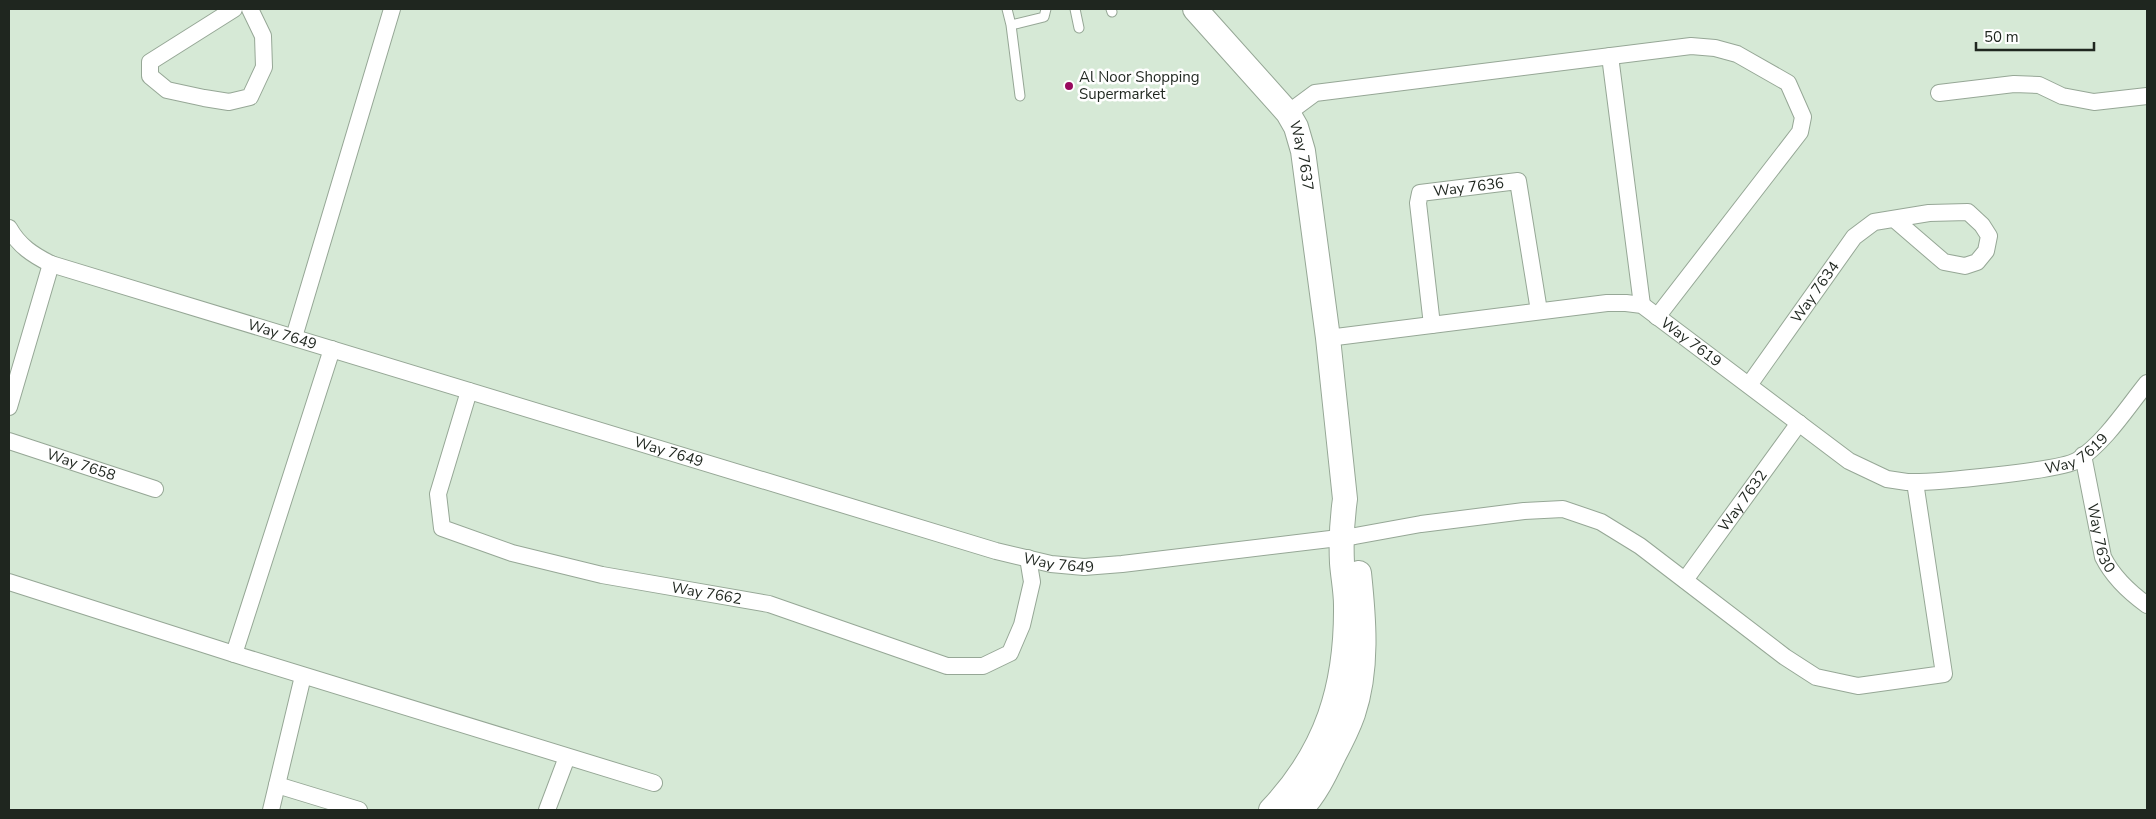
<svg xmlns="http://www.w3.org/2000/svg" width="2156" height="819" viewBox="0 0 2156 819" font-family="'Nunito Sans',sans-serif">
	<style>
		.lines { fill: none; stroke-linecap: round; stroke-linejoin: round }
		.lane-casing { stroke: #96a796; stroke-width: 11 }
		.street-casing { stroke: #96a796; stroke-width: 18 }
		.secondary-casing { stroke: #96a796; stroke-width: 26 }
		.lane { stroke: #fff; stroke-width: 9 }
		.street { stroke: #fff; stroke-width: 16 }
		.secondary { stroke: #fff; stroke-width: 24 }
		.poi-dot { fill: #980a5e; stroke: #fff; stroke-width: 2 }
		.labels { text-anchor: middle; stroke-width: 5; stroke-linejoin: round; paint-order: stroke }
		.poi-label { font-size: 15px; fill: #1f261f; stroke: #fff; text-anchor: start }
		.street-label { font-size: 15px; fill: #1f261f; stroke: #fff }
	</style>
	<rect width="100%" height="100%" fill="#d6e9d6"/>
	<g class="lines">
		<defs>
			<path id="lane" d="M1007,9L1011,25
				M1075,9L1079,28
				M1111,9L1112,12
				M1020,96L1011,25L1044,17L1046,9"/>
			<g id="street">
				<path d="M234,9L150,62V76L167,90L204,98L229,102L250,97L264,67L263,36L250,9"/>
				<path d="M1610,56L1642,305"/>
				<path d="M1939,93L2014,84L2039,85L2062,96L2094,102L2147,96"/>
				<path d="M1288,113L1315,93L1691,46L1715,48L1737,54L1788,83L1803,117L1800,132L1657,317"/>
				<path id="s1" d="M9,228C19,246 33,255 51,264L996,551L1051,564L1084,567L1122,564L1355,536L1421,524L1524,511L1563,509L1601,522L1640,546L1785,657L1816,677L1858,686L1944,674L1915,482"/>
				<path id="s2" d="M1432,325L1418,203L1420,193L1518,181L1539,311"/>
				<path d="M294,337L392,9"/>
				<path id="s3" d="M1328,338L1607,303H1626L1642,305L1849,461L1887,479L1907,482C1931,483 2061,471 2078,460C2106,441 2126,409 2147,383"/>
				<path id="s4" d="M1749,385L1854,237L1874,222L1929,213L1968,212L1982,225L1989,236L1986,251L1977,262L1965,266L1944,262L1894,219"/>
				<path id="s5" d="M469,391L438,494L442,528L512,553L602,575L769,604L947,666H983L1010,653L1022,625L1032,582L1028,558"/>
				<path d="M9,407L51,264"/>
				<path id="s6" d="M9,441L155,489"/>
				<path id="s7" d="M2083,455L2103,557C2113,577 2129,592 2147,605"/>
				<path id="s8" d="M1685,580L1799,423"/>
				<path d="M9,582L234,654L654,783"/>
				<path d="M234,654L332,349"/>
				<path d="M277,785L359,810"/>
				<path d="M271,810L303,676"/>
				<path d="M547,810L567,757"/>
			</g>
			<g id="secondary">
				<path id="s9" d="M1195,9L1288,113L1296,127L1303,151L1328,338L1345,499C1342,520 1341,542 1342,563C1343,577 1346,591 1346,605C1347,686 1327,751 1271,810"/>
				<path d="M1300,810C1315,795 1325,774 1334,755C1341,742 1348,728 1353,714C1368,669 1364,620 1359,573"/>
			</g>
		</defs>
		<use href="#lane" class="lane-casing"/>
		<use href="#street" class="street-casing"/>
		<use href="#secondary" class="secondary-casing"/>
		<use href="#lane" class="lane"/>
		<use href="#street" class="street"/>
		<use href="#secondary" class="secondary"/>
	</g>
	<circle class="poi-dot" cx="1069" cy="86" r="5"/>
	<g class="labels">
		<g class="poi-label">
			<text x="1079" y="82">Al Noor Shopping<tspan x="1079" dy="17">Supermarket</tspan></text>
		</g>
		<g class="street-label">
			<text dy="5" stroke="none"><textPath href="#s9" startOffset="185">Way 7637</textPath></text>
			<text dy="5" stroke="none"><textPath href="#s2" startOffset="182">Way 7636</textPath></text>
			<text dy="5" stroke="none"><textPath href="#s4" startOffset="114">Way 7634</textPath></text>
			<text dy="5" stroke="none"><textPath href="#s1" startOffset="298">Way 7649</textPath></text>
			<text dy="5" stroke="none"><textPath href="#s3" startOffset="378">Way 7619</textPath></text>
			<text dy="5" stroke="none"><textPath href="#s3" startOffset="812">Way 7619</textPath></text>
			<text dy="5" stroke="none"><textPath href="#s1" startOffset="702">Way 7649</textPath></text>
			<text dy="5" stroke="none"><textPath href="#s6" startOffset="76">Way 7658</textPath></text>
			<text dy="5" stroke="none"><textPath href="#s8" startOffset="98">Way 7632</textPath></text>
			<text dy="5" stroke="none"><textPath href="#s7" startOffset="85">Way 7630</textPath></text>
			<text dy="5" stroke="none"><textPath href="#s1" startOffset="1108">Way 7649</textPath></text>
			<text dy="5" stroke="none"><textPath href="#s5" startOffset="415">Way 7662</textPath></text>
		</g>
	</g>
	<rect width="2156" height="819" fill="none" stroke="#1f261f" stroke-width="20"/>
	<path d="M1976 42v8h118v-8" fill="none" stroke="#1f261f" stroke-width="2.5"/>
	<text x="1984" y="42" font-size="15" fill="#1f261f" stroke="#ffffff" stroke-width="4" paint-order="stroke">50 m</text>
</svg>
